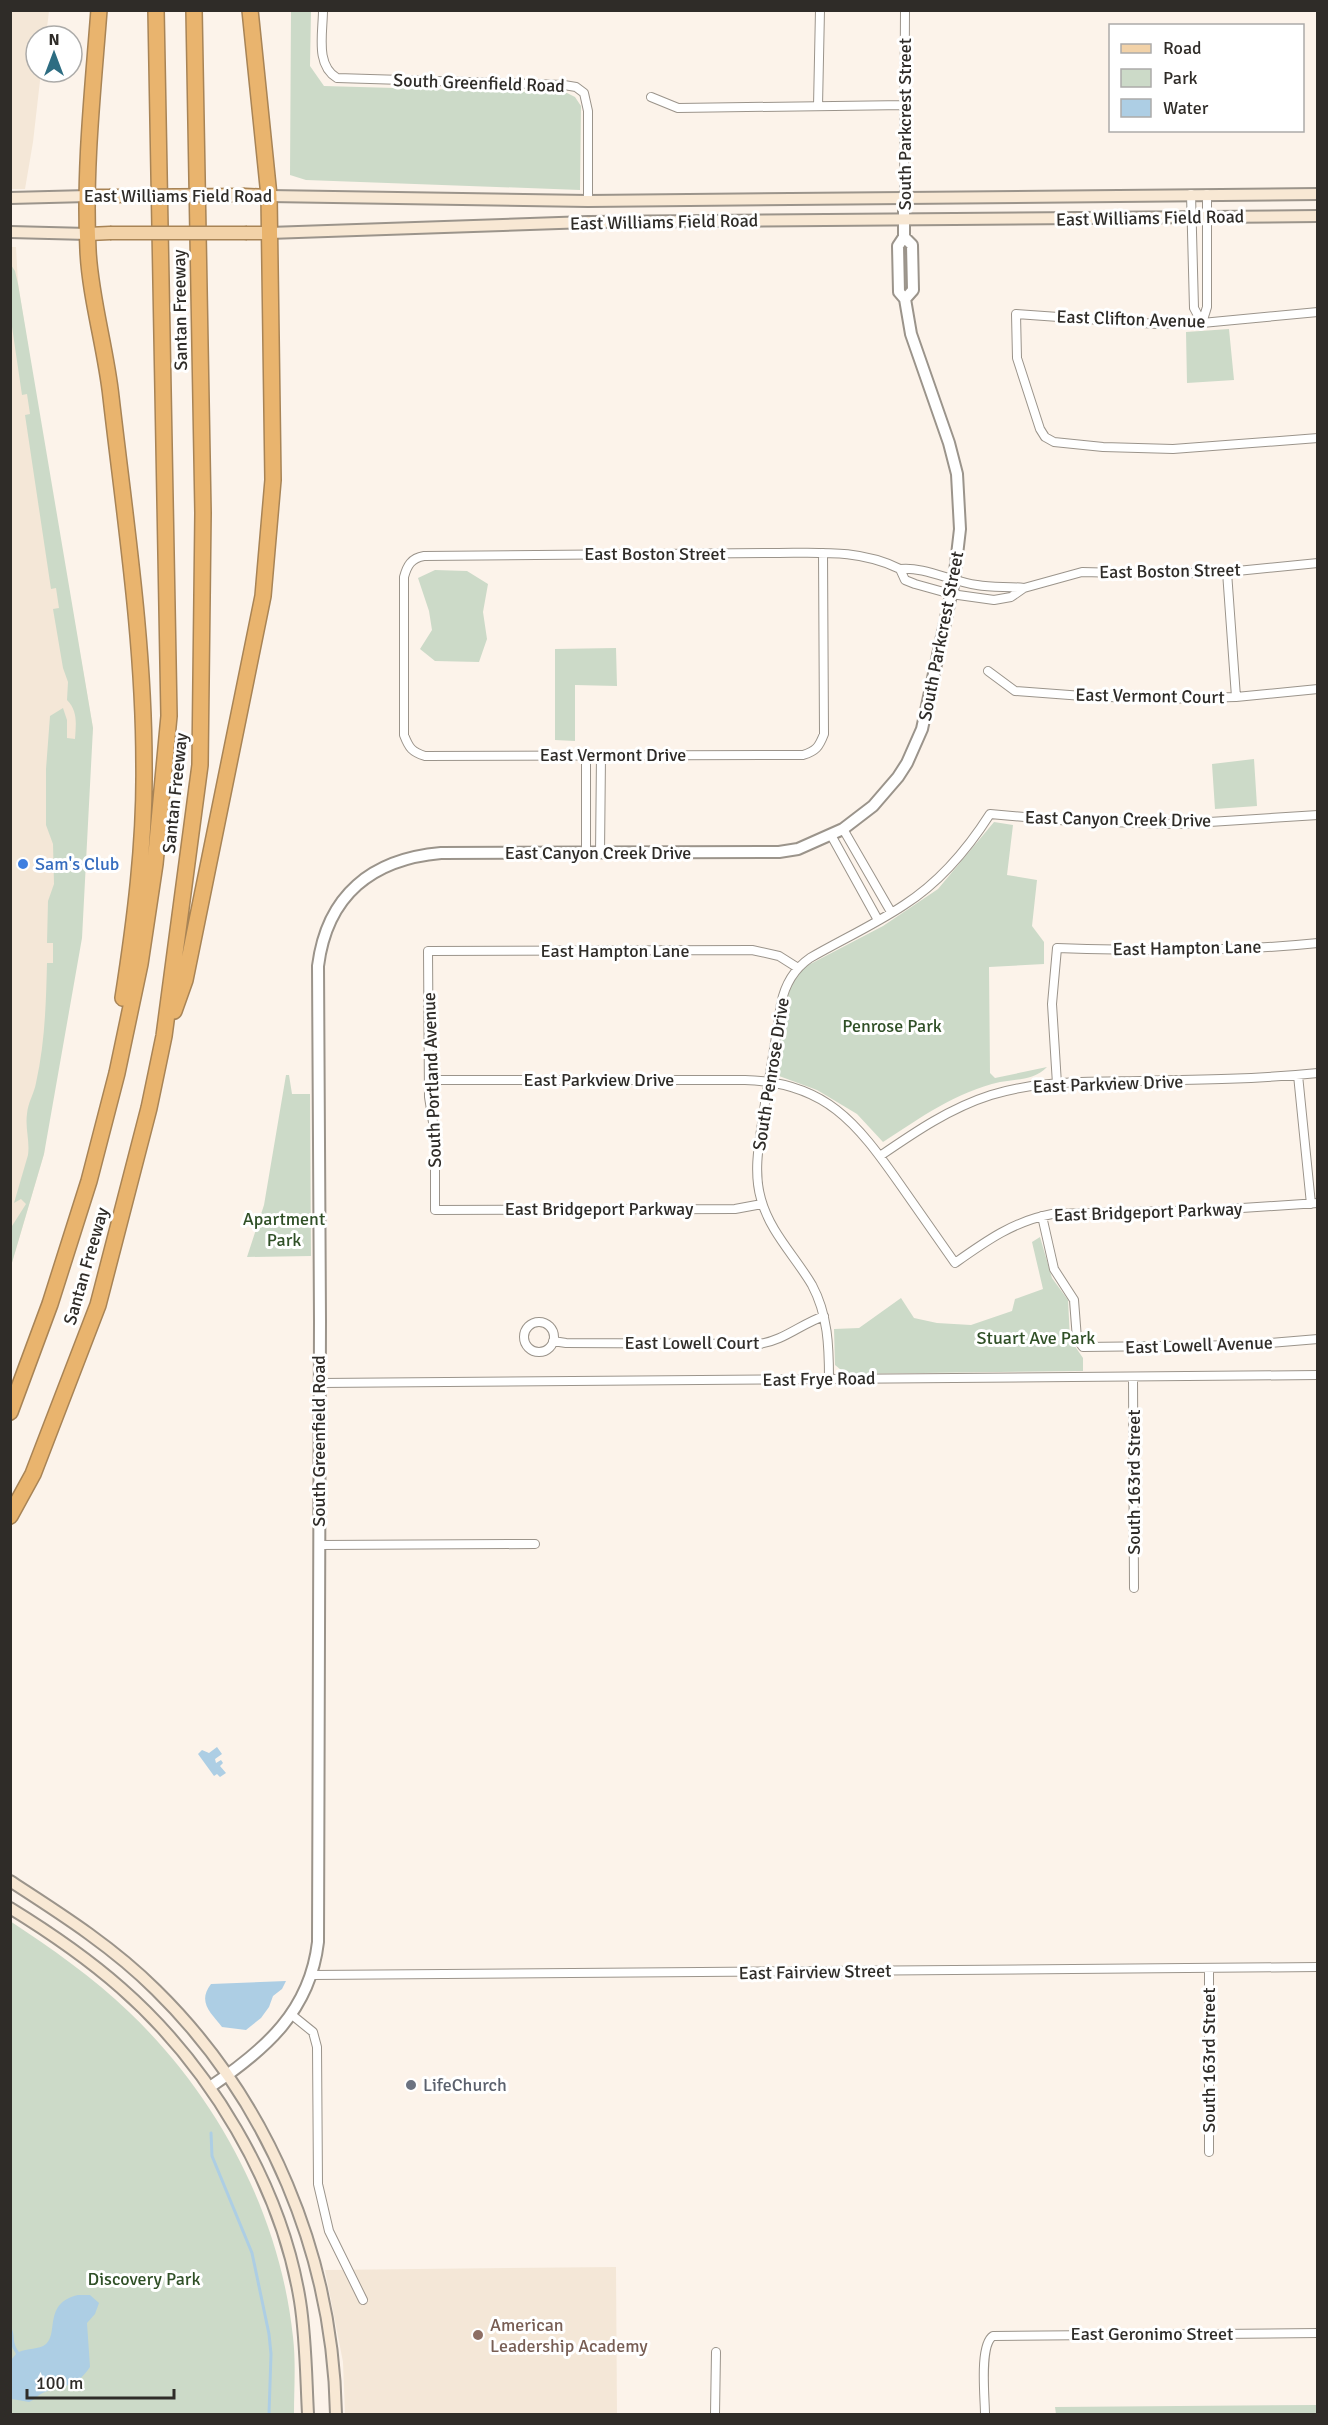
<svg xmlns="http://www.w3.org/2000/svg" width="1328" height="2425" viewBox="0 0 1328 2425" font-family="Signika,sans-serif">
	<style>
		.built { fill: #f4e7d7 }
		.green { fill: #ccdac8 }
		.water { fill: #adcee4 }
		.lines { fill: none; stroke-linecap: round; stroke-linejoin: round }
		.stream { stroke: #adcee4; stroke-width: 3 }
		.minor-casing { stroke: #9b948b; stroke-width: 10 }
		.tertiary-casing { stroke: #9b948b; stroke-width: 14 }
		.secondary-casing { stroke: #9b948b; stroke-width: 14 }
		.primary-casing { stroke: #a88456; stroke-width: 15 }
		.motorway-casing { stroke: #a88456; stroke-width: 18 }
		.minor { stroke: #fff; stroke-width: 8 }
		.tertiary { stroke: #fff; stroke-width: 10 }
		.secondary { stroke: #f8e8d4; stroke-width: 10 }
		.primary { stroke: #f2d2a8; stroke-width: 12 }
		.motorway { stroke: #e9b46e; stroke-width: 15 }
		.primary-bridge-casing { stroke: #a88456; stroke-width: 15; stroke-linecap: butt }
		.primary-bridge { stroke: #f2d2a8; stroke-width: 12 }
		.shop-dot { fill: #3f7fe0; stroke: #fff; stroke-width: 2 }
		.worship-dot { fill: #6b7280; stroke: #fff; stroke-width: 2 }
		.education-dot { fill: #8d6e63; stroke: #fff; stroke-width: 2 }
		.labels { text-anchor: middle; stroke-width: 6; stroke-linejoin: round; paint-order: stroke }
		.street-label { font-size: 18px; fill: #2f2c28; stroke: #fff }
		.shop-label { font-size: 18px; fill: #366cbe; stroke: #fff; text-anchor: start }
		.park-label { font-size: 18px; fill: #305027; stroke: #fff }
		.worship-label { font-size: 18px; fill: #5b616d; stroke: #fff; text-anchor: start }
		.education-label { font-size: 18px; fill: #785e54; stroke: #fff; text-anchor: start }
	</style>
	<rect width="100%" height="100%" fill="#fcf3ea"/>
	<path class="built" d="M10,11H49L46,36H36V72H41L33,142L25,189H11Z
		M11,247H16L18,283L39,417L93,728L44,1154L11,1266Z
		M616,2267L617,2414H345L343,2362L325,2270Z"/>
	<path class="green" d="M291,11H311L310,66L324,86L567,93L575,97L581,106L580,190L306,180L290,175Z
		M11,265L15,271L18,284L93,728L82,938L44,1154L11,1266L12,1226L26,1204L21,1199L14,1203L28,1155C30,1141 25,1128 27,1114C28,1102 34,1094 36,1083C45,1043 46,1003 47,963H53V943H47L48,901L54,884L53,844L46,825V769L50,716L63,708L67,720V738L75,739C76,724 78,711 67,700L68,682L63,668L53,609L59,608L56,588L51,589L25,415L30,414L27,394L22,395L11,320Z
		M1229,329L1234,380L1187,383L1186,332Z
		M435,570L467,571L488,584L483,612L487,639L479,662L435,661L420,649L432,630L429,611L418,578Z
		M616,648L617,686L575,685V741L555,740V649Z
		M1254,759L1257,806L1215,809L1212,764Z
		M994,822L1013,825L1007,875L1037,880L1032,926L1044,942V964L989,967L990,1073L995,1078L1047,1067C1035,1080 1017,1079 1000,1082C956,1092 920,1118 883,1142L857,1114L817,1090L779,1076C772,1050 787,998 795,972L883,926L938,889Z
		M286,1075H289L292,1094H310L311,1256L247,1257L264,1205Z
		M1040,1237L1052,1278L1068,1300L1070,1339L1083,1358V1371L846,1374L835,1365L834,1329L859,1328L901,1298L914,1318L937,1323L971,1325L1012,1311L1015,1299L1043,1289L1032,1242Z
		M10,1921C52,1949 93,1977 129,2012C218,2097 280,2214 293,2337C296,2363 294,2389 294,2414H11Z
		M1317,2405V2414H1056L1055,2407Z"/>
	<path class="water" d="M217,1747L222,1754L215,1759L216,1763L221,1760L223,1763L220,1766L226,1773L220,1777L217,1774L214,1776L198,1754L202,1750L209,1753Z
		M286,1981L282,1989L273,1996L269,2007L261,2018L246,2030L222,2027C211,2013 197,2002 211,1984Z
		M78,2295H90L99,2303L95,2314L87,2323L90,2367C74,2390 66,2383 45,2392C38,2394 35,2400 29,2402L12,2399L11,2397V2360L16,2354L11,2345V2327C16,2337 11,2341 19,2352C27,2348 39,2350 46,2344C59,2333 43,2303 78,2295Z"/>
	<g class="lines">
		<path class="stream" d="M211,2133L212,2156L252,2253L269,2334L271,2354L269,2414"/>
		<defs>
			<path id="minor" d="M323,10C323,33 315,65 337,78L564,85L576,87L584,93L588,111V201
				M651,97L678,108L906,105
				M818,106L820,10
				M1191,194L1194,308L1202,323
				M904,196L905,10
				M1318,312L1202,323L1157,324L1016,314L1017,358L1040,429L1045,437L1054,442L1103,447L1173,449L1318,438
				M1202,323L1207,307V194
				M823,553L824,734C819,747 816,751 803,755L425,756C412,752 409,748 404,735V577C407,566 411,558 424,556L775,553C818,553 860,549 900,569
				M1227,572L1236,697
				M1024,588C1008,586 993,588 977,585C953,582 923,566 900,569L905,580L915,584L951,594L994,600L1011,597L1024,588L1082,572L1162,574L1227,572L1318,563
				M988,671L1015,691L1083,696L1160,699L1236,697L1318,689
				M843,829L891,912
				M831,835L878,920
				M586,854V756
				M600,854L601,756
				M1298,1075L1311,1204
				M429,1080H745C825,1082 857,1123 899,1183C917,1209 936,1236 955,1263C986,1241 1014,1221 1052,1214L1212,1210L1318,1203
				M1057,1084L1052,1004L1057,948C1144,951 1230,952 1318,943
				M880,1156C915,1132 950,1108 991,1095C1040,1080 1091,1082 1140,1081C1199,1080 1259,1079 1318,1073
				M762,1204L735,1209L435,1210V1135L429,1097L428,951L752,950L779,956L798,968
				M1042,1216L1054,1269L1074,1300L1077,1339L1083,1347L1247,1345L1318,1339
				M524 1337a15 15 0 1 1 30 0a15 15 0 1 1-30 0Z
				M553,1341L566,1343L759,1344C783,1341 801,1324 824,1316
				M1133,1377L1134,1588
				M829,1379C829,1346 828,1315 812,1285C795,1256 770,1232 761,1199C752,1168 761,1135 765,1103C771,1070 776,1037 781,1004C785,984 794,969 810,958C841,940 874,925 904,905C940,882 967,850 990,814L1071,821L1178,824L1318,815
				M320,1383L1318,1375
				M319,1545L535,1544
				M1209,1968V2152
				M312,1975L1318,1967
				M292,2015L313,2032L317,2047L318,2184L329,2231L363,2300
				M715,2414L716,2352
				M985,2414C985,2398 979,2345 993,2336L1318,2333"/>
			<path id="tertiary" d="M904,237L912,245L913,290L905,299
				M210,2087C265,2050 310,2011 318,1942L320,1321L318,966C327,895 372,859 441,853L779,852L798,849L843,829L873,806L898,777L907,763L922,729L954,581L960,529L957,474L949,443L911,334L905,299L899,292L898,246L904,237V196"/>
			<path id="secondary" d="M269,196L588,201L1318,194
				M10,198L88,196
				M10,232L88,234
				M269,233L588,222L1318,216
				M10,1881C61,1914 113,1947 156,1990C269,2101 333,2256 336,2414
				M10,1908C49,1932 87,1958 121,1988C209,2065 281,2184 300,2301C306,2339 306,2377 308,2414"/>
			<path id="primary" d="M245,195L269,196
				M88,196H109
				M247,233H269
				M88,234L110,233"/>
			<path id="motorway" d="M99,10C93,89 84,170 88,250C90,297 106,349 111,397C125,519 144,642 144,765C145,843 135,921 123,998
				M174,1011L185,980L263,596L273,480L269,196L250,10
				M10,1412L50,1304L89,1181L117,1073L140,964L155,864L169,716L156,10
				M10,1516L33,1474L98,1305L149,1108L164,1036L200,765L203,513L194,10"/>
		</defs>
		<use href="#minor" class="minor-casing"/>
		<use href="#tertiary" class="tertiary-casing"/>
		<use href="#secondary" class="secondary-casing"/>
		<use href="#primary" class="primary-casing"/>
		<use href="#motorway" class="motorway-casing"/>
		<use href="#minor" class="minor"/>
		<use href="#tertiary" class="tertiary"/>
		<use href="#secondary" class="secondary"/>
		<use href="#primary" class="primary"/>
		<use href="#motorway" class="motorway"/>
		<defs>
			<path id="primary-bridge" d="M109,196L245,195
				M110,233H247"/>
		</defs>
		<use href="#primary-bridge" class="primary-bridge-casing"/>
		<use href="#primary-bridge" class="primary-bridge"/>
	</g>
	<circle class="shop-dot" cx="23" cy="864" r="6"/>
	<circle class="worship-dot" cx="411" cy="2085" r="6"/>
	<circle class="education-dot" cx="478" cy="2335" r="6"/>
	<g class="labels">
		<g class="street-label">
			<text transform="translate(479 83) rotate(2)" y="6">South Greenfield Road</text>
			<text transform="translate(905 124) rotate(-90)" y="6">South Parkcrest Street</text>
			<text x="178" y="202">East Williams Field Road</text>
			<text transform="translate(1150 218) rotate(-1)" y="6">East Williams Field Road</text>
			<text transform="translate(664 222) rotate(-1)" y="6">East Williams Field Road</text>
			<text transform="translate(180 310) rotate(-91)" y="6">Santan Freeway</text>
			<text transform="translate(1131 319) rotate(2)" y="6">East Clifton Avenue</text>
			<text x="655" y="560">East Boston Street</text>
			<text transform="translate(1170 571) rotate(-1)" y="6">East Boston Street</text>
			<text transform="translate(941 636) rotate(-79)" y="6">South Parkcrest Street</text>
			<text transform="translate(1150 696) rotate(1)" y="6">East Vermont Court</text>
			<text x="613" y="761">East Vermont Drive</text>
			<text transform="translate(175 793) rotate(-84)" y="6">Santan Freeway</text>
			<text transform="translate(1118 819) rotate(1)" y="6">East Canyon Creek Drive</text>
			<text x="598" y="859">East Canyon Creek Drive</text>
			<text transform="translate(1187 948) rotate(-1)" y="6">East Hampton Lane</text>
			<text x="615" y="957">East Hampton Lane</text>
			<text transform="translate(771 1074) rotate(-81)" y="6">South Penrose Drive</text>
			<text transform="translate(432 1080) rotate(-92)" y="6">South Portland Avenue</text>
			<text x="599" y="1086">East Parkview Drive</text>
			<text transform="translate(1108 1084) rotate(-2)" y="6">East Parkview Drive</text>
			<text x="599" y="1215">East Bridgeport Parkway</text>
			<text transform="translate(1148 1212) rotate(-2)" y="6">East Bridgeport Parkway</text>
			<text transform="translate(86 1266) rotate(-74)" y="6">Santan Freeway</text>
			<text x="692" y="1349">East Lowell Court</text>
			<text transform="translate(1199 1345) rotate(-2)" y="6">East Lowell Avenue</text>
			<text transform="translate(819 1379) rotate(-1)" y="6">East Frye Road</text>
			<text transform="translate(319 1441) rotate(-90)" y="6">South Greenfield Road</text>
			<text transform="translate(1134 1482) rotate(-90)" y="6">South 163rd Street</text>
			<text transform="translate(815 1972) rotate(-1)" y="6">East Fairview Street</text>
			<text transform="translate(1209 2060) rotate(-90)" y="6">South 163rd Street</text>
			<text x="1152" y="2340">East Geronimo Street</text>
		</g>
		<g class="shop-label">
			<text x="35" y="870">Sam's Club</text>
		</g>
		<g class="park-label">
			<text x="892" y="1032">Penrose Park</text>
			<text x="284" y="1225">Apartment<tspan x="284" dy="21">Park</tspan></text>
			<text x="1036" y="1344">Stuart Ave Park</text>
			<text x="144" y="2285">Discovery Park</text>
		</g>
		<g class="worship-label">
			<text x="423" y="2091">LifeChurch</text>
		</g>
		<g class="education-label">
			<text x="490" y="2331">American<tspan x="490" dy="21">Leadership Academy</tspan></text>
		</g>
	</g>
	<rect width="1328" height="2425" fill="none" stroke="#2f2c28" stroke-width="24"/>
	<rect x="1109" y="24" width="195" height="108" fill="#ffffff" stroke="#acaba9" stroke-width="1.5"/>
	<rect x="1121" y="44" width="30" height="9" fill="#f2d2a8" stroke="#acaba9" stroke-width="1.5"/>
	<text x="1163" y="54" font-size="18" fill="#2f2c28">Road</text>
	<rect x="1121" y="69" width="30" height="18" fill="#ccdac8" stroke="#acaba9" stroke-width="1.5"/>
	<text x="1163" y="84" font-size="18" fill="#2f2c28">Park</text>
	<rect x="1121" y="99" width="30" height="18" fill="#adcee4" stroke="#acaba9" stroke-width="1.5"/>
	<text x="1163" y="114" font-size="18" fill="#2f2c28">Water</text>
	<g transform="translate(54 54)"><circle r="28" fill="#ffffff" stroke="#acaba9" stroke-width="1.5"/>
	<path d="M0-4.5L10 22L0 15L-10 22Z" fill="#2d6d82"/>
	<text y="-9" font-size="16" font-weight="bold" text-anchor="middle" fill="#2f2c28">N</text>
	</g>
	<path d="M27 2389v9h147v-9" fill="none" stroke="#2f2c28" stroke-width="3"/>
	<text x="36" y="2389" font-size="18" fill="#2f2c28" stroke="#ffffff" stroke-width="4.5" paint-order="stroke">100 m</text>
</svg>
